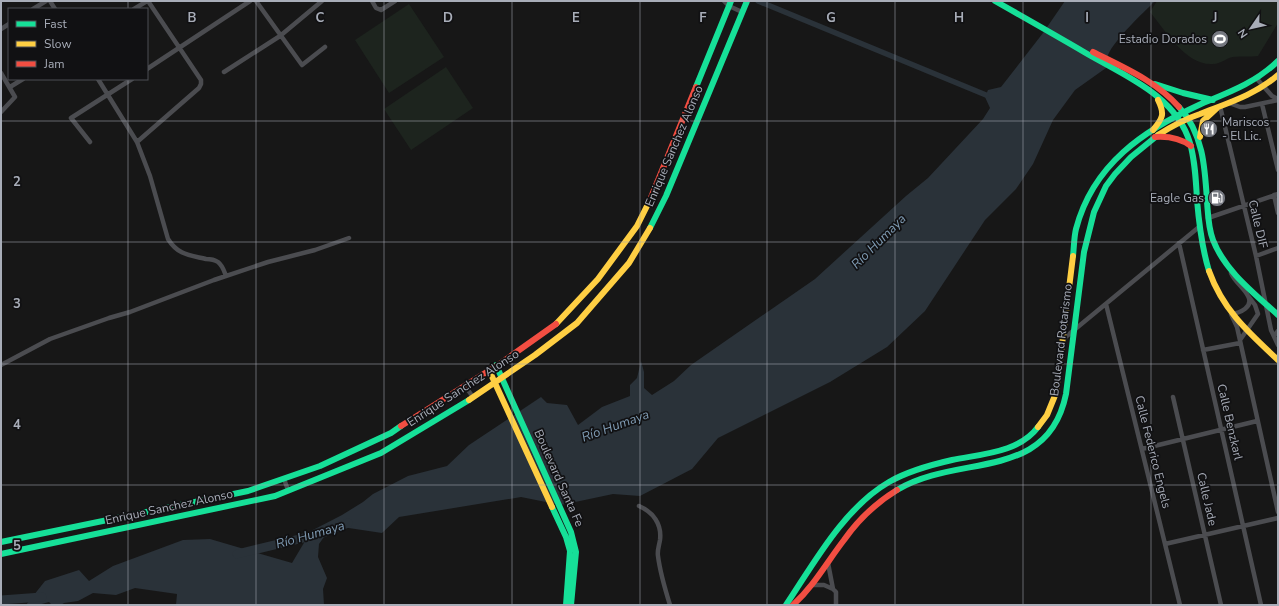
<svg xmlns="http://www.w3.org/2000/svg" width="1279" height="606" viewBox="0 0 1279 606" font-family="'Nunito Sans',sans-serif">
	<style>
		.green { fill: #1d241e }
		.water { fill: #2a3239 }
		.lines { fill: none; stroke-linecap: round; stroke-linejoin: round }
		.canal { stroke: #2a3239; stroke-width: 5.5 }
		.river { stroke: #2a3239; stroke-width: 9 }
		.street { stroke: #4b4c50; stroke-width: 4.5 }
		.fast { stroke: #16e098; stroke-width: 6 }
		.slow { stroke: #ffcf43; stroke-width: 6 }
		.jam { stroke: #f24e42; stroke-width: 6 }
		.grid { fill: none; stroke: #a8adb8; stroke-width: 1; stroke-opacity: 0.55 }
		.labels { text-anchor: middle; stroke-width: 3.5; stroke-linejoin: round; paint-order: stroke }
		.poi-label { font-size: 12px; fill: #a8adb8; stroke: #111113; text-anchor: end }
		.street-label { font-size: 12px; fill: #a8adb8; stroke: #111113 }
		.water-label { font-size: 13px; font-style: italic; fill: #7f9bb3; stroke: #111113 }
		.grid-label { font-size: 13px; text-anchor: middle; font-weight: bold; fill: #a8adb8; stroke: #111113; stroke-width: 3.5; stroke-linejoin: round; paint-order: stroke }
	</style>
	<rect width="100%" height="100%" fill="#171717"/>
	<path class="green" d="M1157,1H1278V23L1258,56C1250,57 1241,56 1233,57C1226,58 1221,64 1213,64C1186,66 1165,30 1150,12Z
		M409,4L444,57L389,93L355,40Z
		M446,67L473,108L411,150L384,109Z"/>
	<path class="water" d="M1065,1H1155C1142,14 1115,39 1108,55C1107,59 1107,64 1106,68L1075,90L1053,120L1033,164L1016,189L985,220L925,311L887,347L830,382L718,438L692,469L640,496L613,494L561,505L521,497L399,517L382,533L342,527H331L319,544L318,557L327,578L323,589L324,605H176L177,594L135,588L116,595L93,593L78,601L64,603L61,605H52L49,602L38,605H26L45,581L79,570L89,581L113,566L183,540L210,539L292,563L311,531L342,515L363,502L373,494L408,476L447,466L469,445L541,397L547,403L567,405L578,425L602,407L630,396V385L637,378L641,361L644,372V388L652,395L674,381L691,365L815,279L906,196L928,178L983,119L990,108L985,97L988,90L1001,87L1043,33Z"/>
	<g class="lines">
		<path class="canal" d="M758,1L986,95"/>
		<path class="river" d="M237,554L320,534L348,523
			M1,600L42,597"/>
		<path class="street" d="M50,1L55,9
			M256,1L302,65L325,47
			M372,1L376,8L381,10L395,1
			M724,1L729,6L742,12
			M33,9L46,1
			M134,9L147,1
			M1,29L9,24
			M147,69L250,1
			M224,72L280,36L322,1
			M1,73L15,97L1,112
			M98,79L137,142L150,176L168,239C178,255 189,255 206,259C210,259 215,260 218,262C223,266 224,271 226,276
			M1257,79L1272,96L1278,99
			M10,87L23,79
			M1229,103L1240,107H1245L1278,100
			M1262,104L1278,170
			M1220,106L1256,256L1271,330L1278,345
			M90,142L71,118L132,79
			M137,142L199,88L201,84V80L148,1
			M1274,195L1278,213
			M1208,218L1278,194
			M1179,243L1261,605
			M1256,256L1278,248
			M1231,273C1235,282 1244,288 1248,296C1254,307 1240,313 1231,314L1237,327L1278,512
			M1106,304L1180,605
			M1274,336L1278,331
			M1062,340L1199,227
			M1240,340L1258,314L1255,305L1249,297
			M1203,350L1240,343
			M1,365L50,339L109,318L130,312L214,280L268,262L315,250L349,238
			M465,386L473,397
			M1173,397L1221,605
			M1142,449L1257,421
			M284,479L288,490
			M639,506C653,512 662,524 660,540C659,546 657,551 658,556C660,572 665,589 670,605
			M1165,544L1278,518
			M828,563L833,589L836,592V605
			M812,585H824L833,589"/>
		<path class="fast" d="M995,1C1025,18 1055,35 1084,52C1123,75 1176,95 1190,143C1195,161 1196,180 1197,200C1199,224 1202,248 1209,271
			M1155,84L1183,93L1213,100
			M696,87L731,1
			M1179,107C1203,133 1205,167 1207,201C1208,214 1208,227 1213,240C1225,271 1254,293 1278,315
			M650,228L666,196L747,1
			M1073,256C1074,247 1074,237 1076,229C1093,164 1144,130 1201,104C1230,92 1255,83 1278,61
			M496,365L571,532L576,552L571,605
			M897,490C958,453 1048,483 1066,394L1084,252L1094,212L1106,186L1115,174L1131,157L1158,135
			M552,507L566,537L570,551L566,605
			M1,542L248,491L320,466L391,433L401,426
			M1,554L275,496L381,453L469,400
			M786,605C814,563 844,508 889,482C908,471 930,465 952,460C980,454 1019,453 1038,427"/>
		<path class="slow" d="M1153,130C1163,118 1165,114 1158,100
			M1158,135C1172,126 1185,119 1200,114C1228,103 1255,95 1278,75
			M1200,137L1203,121L1217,108
			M1209,271C1223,310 1248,332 1278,360
			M556,324L598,279L637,226L650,200
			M489,370L552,507
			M469,400L535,355L577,323L629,263L650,228
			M1038,427L1047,415L1056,393L1073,256"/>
		<path class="jam" d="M1093,52C1123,67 1156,81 1179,107
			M1155,137C1169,136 1180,138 1191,146
			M650,200L696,87
			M401,426L501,363L556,324
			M793,605C814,586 827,562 844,540C858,520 876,503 897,490"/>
	</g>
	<path class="grid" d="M128,1V9M256,1V605M384,1V605M512,1V605M640,1V605M767,1V605M895,1V605M1023,1V605M1151,1V605M128,79V605M1,121H1278M1,242H1278M1,364H1278M1,485H1278"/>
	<defs>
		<symbol id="stadium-disc" viewBox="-11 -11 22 22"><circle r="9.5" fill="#757880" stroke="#111113"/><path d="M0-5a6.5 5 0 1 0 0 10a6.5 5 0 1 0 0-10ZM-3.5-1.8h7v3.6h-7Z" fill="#fff"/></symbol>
		<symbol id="restaurant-disc" viewBox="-11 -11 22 22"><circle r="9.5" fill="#757880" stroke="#111113"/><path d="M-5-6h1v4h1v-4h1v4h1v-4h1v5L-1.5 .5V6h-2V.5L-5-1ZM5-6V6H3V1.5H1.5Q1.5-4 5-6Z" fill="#fff"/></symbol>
		<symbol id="fuel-disc" viewBox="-11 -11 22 22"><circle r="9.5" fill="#757880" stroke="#111113"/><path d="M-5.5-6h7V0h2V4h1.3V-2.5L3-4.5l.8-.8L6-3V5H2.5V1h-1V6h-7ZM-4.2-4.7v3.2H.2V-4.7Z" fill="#fff"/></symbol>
	</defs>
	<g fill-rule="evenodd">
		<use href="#stadium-disc" x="1210" y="29" width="20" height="20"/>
		<use href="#restaurant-disc" x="1199" y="119" width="20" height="20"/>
		<use href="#fuel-disc" x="1207" y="188" width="20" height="20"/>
	</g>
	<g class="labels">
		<g class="poi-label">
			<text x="1207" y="43">Estadio Dorados</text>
			<text x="1222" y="126" text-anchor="start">Mariscos<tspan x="1222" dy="14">- El Lic.</tspan></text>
			<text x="1204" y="202">Eagle Gas</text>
		</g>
		<g class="street-label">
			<text transform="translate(674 146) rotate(-67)" y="4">Enrique Sanchez Alonso</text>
			<text transform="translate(1258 224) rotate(77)" y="4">Calle DIF</text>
			<text transform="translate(1061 340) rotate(-83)" y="4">Boulevard Rotarismo</text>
			<text transform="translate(463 388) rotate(-33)" y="4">Enrique Sanchez Alonso</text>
			<text transform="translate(1230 422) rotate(77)" y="4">Calle Benzkarl</text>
			<text transform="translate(1153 452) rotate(76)" y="4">Calle Federico Engels</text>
			<text transform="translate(559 478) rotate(66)" y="4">Boulevard Santa Fe</text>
			<text transform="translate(1207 499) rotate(77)" y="4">Calle Jade</text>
			<text transform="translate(169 507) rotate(-12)" y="4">Enrique Sanchez Alonso</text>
		</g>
		<g class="water-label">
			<text transform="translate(878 241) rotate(-45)" y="5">Río Humaya</text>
			<text transform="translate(615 425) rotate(-20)" y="5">Río Humaya</text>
			<text transform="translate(310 534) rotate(-16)" y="5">Río Humaya</text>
		</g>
	</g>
	<g class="grid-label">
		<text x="192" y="22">B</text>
		<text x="320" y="22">C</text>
		<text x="448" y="22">D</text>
		<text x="576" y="22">E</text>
		<text x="703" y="22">F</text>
		<text x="831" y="22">G</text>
		<text x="959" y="22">H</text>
		<text x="1087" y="22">I</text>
		<text x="1215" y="22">J</text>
		<text x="17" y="186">2</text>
		<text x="17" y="308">3</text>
		<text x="17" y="429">4</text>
		<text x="17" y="550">5</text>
	</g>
	<rect width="1279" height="606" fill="none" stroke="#a8adb8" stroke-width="4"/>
	<rect x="8" y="8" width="140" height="72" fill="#111113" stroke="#4d4f55"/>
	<rect x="16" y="21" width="20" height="6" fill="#16e098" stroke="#4d4f55"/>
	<text x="44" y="28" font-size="12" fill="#a8adb8">Fast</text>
	<rect x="16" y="41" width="20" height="6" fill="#ffcf43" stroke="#4d4f55"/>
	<text x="44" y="48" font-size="12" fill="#a8adb8">Slow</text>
	<rect x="16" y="61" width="20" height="6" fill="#f24e42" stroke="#4d4f55"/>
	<text x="44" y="68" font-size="12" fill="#a8adb8">Jam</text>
	<g transform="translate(1251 28) rotate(236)" stroke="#111113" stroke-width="3" paint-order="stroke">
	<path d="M0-3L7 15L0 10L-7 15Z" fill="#a8adb8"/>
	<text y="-6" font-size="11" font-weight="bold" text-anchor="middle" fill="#a8adb8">N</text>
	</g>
</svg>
